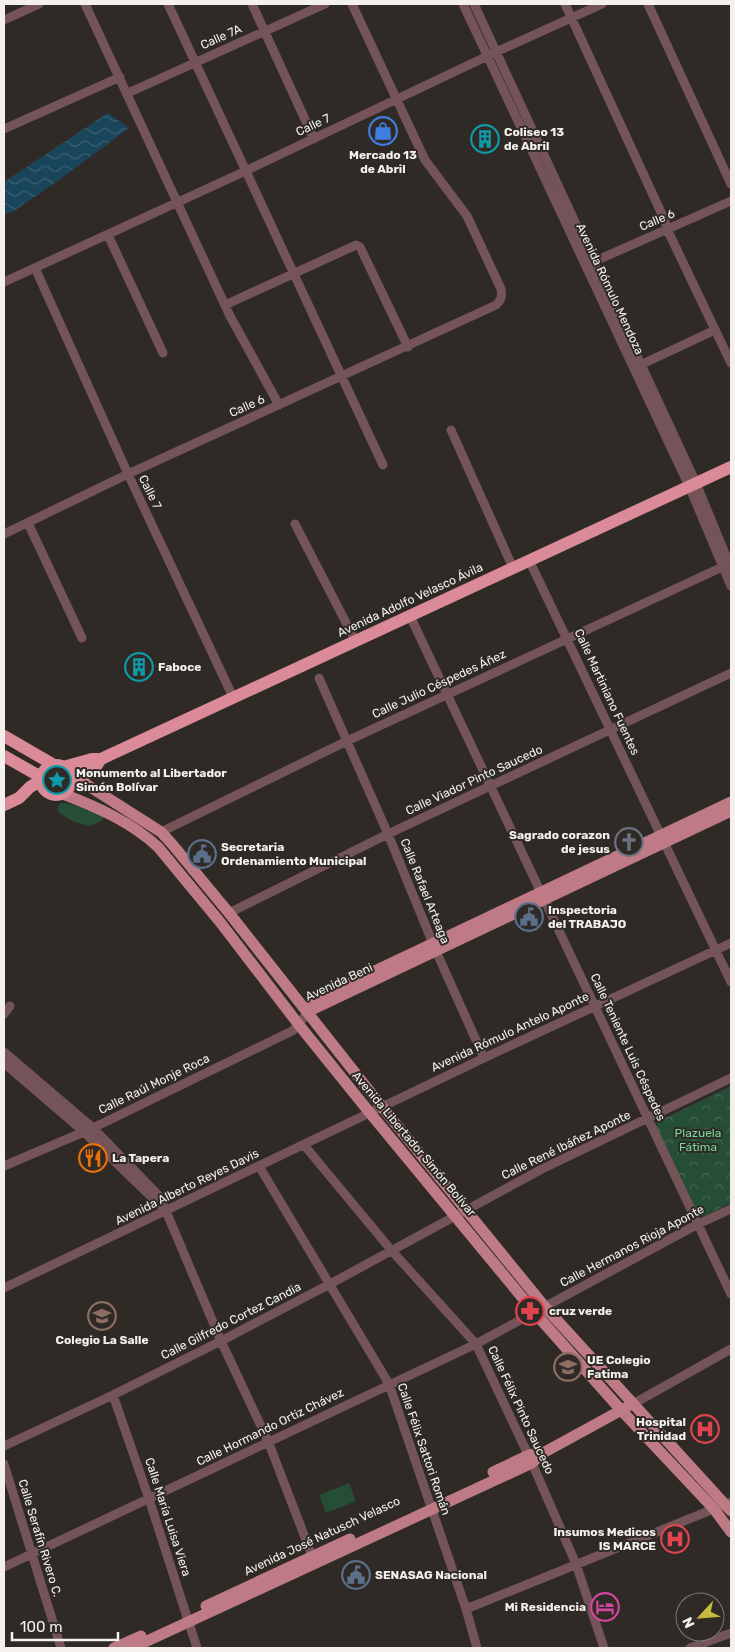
<svg xmlns="http://www.w3.org/2000/svg" width="735" height="1652" viewBox="0 0 735 1652" font-family="Rubik,sans-serif">
	<style>
		.green { fill: #264d35 }
		.park { fill: url(#park-crowns) }
		.water { fill: url(#water-waves) }
		.lines { fill: none; stroke-linecap: round; stroke-linejoin: round }
		.minor { stroke: #755459; stroke-width: 9 }
		.major { stroke: #be7b86; stroke-width: 11 }
		.highway { stroke: #db8a98; stroke-width: 12 }
		.labels { text-anchor: middle; stroke-width: 4; stroke-linejoin: round; paint-order: stroke }
		.street-label { font-size: 12px; fill: #f3f0ed; stroke: #2f2a26 }
		.poi-label { font-size: 12px; font-weight: bold; fill: #f3f0ed; stroke: #2f2a26; text-anchor: start }
		.park-label { font-size: 12px; fill: #75d99a; stroke: #2f2a26 }
	</style>
	<defs>
		<pattern id="park-crowns" width="20" height="18" patternUnits="userSpaceOnUse" patternTransform="scale(1.25)"><rect width="20" height="18" fill="#264d35"/><path d="M2 6a3 3 0 1 1 6 0M12 15a3 3 0 1 1 6 0" fill="none" stroke="#466753"/></pattern>
		<pattern id="water-waves" width="16" height="10" patternUnits="userSpaceOnUse" patternTransform="scale(1.25)"><rect width="16" height="10" fill="#19455a"/><path d="M0 5q4-4 8 0t8 0" fill="none" stroke="#3b6072"/></pattern>
	</defs>
	<rect width="100%" height="100%" fill="#2f2a26"/>
	<path class="green" d="M61,803C73,802 91,812 103,817L102,821L90,826C79,824 65,819 57,810L58,806Z
		M349,1483L356,1501L326,1513L319,1495Z"/>
	<path class="park" d="M731,1086V1203L704,1216L697,1214L656,1128L657,1122Z"/>
	<path class="water" d="M108,113L129,128L52,185L12,212L4,214V182Z"/>
	<g class="lines">
		<path class="minor" d="M85,4L230,316L279,405
			M168,4L383,465
			M252,4L314,139
			M463,4L689,486L731,586
			M474,4L696,483L731,568
			M565,4L665,221L667,229L731,363
			M648,4L731,184
			M4,20L39,4
			M128,93L325,4
			M4,129L120,77
			M108,235L163,353
			M593,262L731,201
			M35,268L128,474L233,697
			M4,282L239,174L496,52L602,4
			M225,305L356,245L360,247L408,347
			M636,367L715,330
			M451,430L513,568
			M28,523L82,638
			M295,524L355,640
			M4,534L128,474L496,305C502,299 502,296 501,289L467,216L425,160L352,4
			M529,560L731,982
			M410,616L731,1294
			M319,678L388,834L436,951L484,1058
			M161,832L347,741L731,563
			M229,913L388,834L731,673
			M4,1014L10,1006
			M4,1052L93,1128L160,1197L221,1341L268,1441L314,1561
			M4,1063L83,1131L164,1209
			M304,1145L392,1251L476,1344L532,1463L576,1564L604,1648
			M4,1166L93,1128L292,1031L299,1025L307,1012
			M259,1166L389,1384L466,1609L477,1648
			M4,1288L484,1058L731,943
			M113,1395L149,1499L197,1648
			M633,1404L731,1349
			M4,1446L113,1395L221,1341L330,1284L542,1169L731,1078
			M4,1464L61,1648
			M4,1567L476,1344L698,1224L731,1209
			M466,1609L731,1502
			M690,1648L731,1633"/>
		<path class="major" d="M70,774L161,832L172,844L229,913L382,1107L545,1307L731,1511
			M63,794C97,807 131,822 158,847L220,922L299,1025L370,1113L535,1313L621,1410L714,1509L731,1532
			M307,1012L312,1003L320,997L731,802
			M307,1012L731,811
			M493,1472L529,1455L543,1453
			M206,1606L350,1539
			M114,1648L141,1636
			M132,1648L532,1463L543,1453L627,1407"/>
		<path class="highway" d="M4,736L54,765
			M4,756L41,777
			M41 780a15 15 0 1 1 30 0a15 15 0 1 1-30 0Z
			M63,767L92,759H101C311,661 521,564 731,467
			M69,787L95,768L101,759
			M4,805L19,798L30,787L40,781"/>
	</g>
	<defs>
		<symbol id="shop-ring" viewBox="-11 -11 22 22"><circle r="9.5" fill="#2f2a26" stroke="#3f7fe0" stroke-width="1.5"/><path d="M-5-2.5h2.3a2.7 3.5 0 0 1 5.4 0H5L5.5 6h-11ZM-1.5-2.5h3a1.5 2.3 0 0 0-3 0Z" fill="#3f7fe0"/></symbol>
		<symbol id="building-ring" viewBox="-11 -11 22 22"><circle r="9.5" fill="#2f2a26" stroke="#0f9aa8" stroke-width="1.5"/><path d="M-4-6H4V6H1V3H-1V6H-4ZM-2.5-4.3h1.7v1.8h-1.7ZM.8-4.3h1.7v1.8H.8ZM-2.5-1h1.7V.8h-1.7ZM.8-1h1.7V.8H.8Z" fill="#0f9aa8"/></symbol>
		<symbol id="sight-ring" viewBox="-11 -11 22 22"><circle r="9.5" fill="#2f2a26" stroke="#0f9aa8" stroke-width="1.5"/><path d="M0-6L1.8-2.2L6-1.7L2.9 1.2L3.7 5.4L0 3.3L-3.7 5.4L-2.9 1.2L-6-1.7L-1.8-2.2Z" fill="#0f9aa8"/></symbol>
		<symbol id="church-ring" viewBox="-11 -11 22 22"><circle r="9.5" fill="#2f2a26" stroke="#6b7280" stroke-width="1.5"/><path d="M-1.2-6h2.4v3.5h3.3v2.4h-3.3V6h-2.4V-.1h-3.3v-2.4h3.3Z" fill="#6b7280"/></symbol>
		<symbol id="civic-ring" viewBox="-11 -11 22 22"><circle r="9.5" fill="#2f2a26" stroke="#5c6f8a" stroke-width="1.5"/><path d="M-.6-6.5H3V-4.5H.6V-3L4-1V1h2V6H-6V1h2V-1L-.6-3ZM-1.2 2.5V6h2.4V2.5Z" fill="#5c6f8a"/></symbol>
		<symbol id="restaurant-ring" viewBox="-11 -11 22 22"><circle r="9.5" fill="#2f2a26" stroke="#e8710a" stroke-width="1.5"/><path d="M-5-6h1v4h1v-4h1v4h1v-4h1v5L-1.5 .5V6h-2V.5L-5-1ZM5-6V6H3V1.5H1.5Q1.5-4 5-6Z" fill="#e8710a"/></symbol>
		<symbol id="pharmacy-ring" viewBox="-11 -11 22 22"><circle r="9.5" fill="#2f2a26" stroke="#e0444e" stroke-width="1.5"/><path d="M-2-6h4v4h4v4h-4v4h-4v-4h-4v-4h4Z" fill="#e0444e"/></symbol>
		<symbol id="school-ring" viewBox="-11 -11 22 22"><circle r="9.5" fill="#2f2a26" stroke="#8d6e63" stroke-width="1.5"/><path d="M0-5L7-2L0 1L-7-2ZM-4 1L0 2.5L4 1V4Q0 6-4 4Z" fill="#8d6e63"/></symbol>
		<symbol id="hospital-ring" viewBox="-11 -11 22 22"><circle r="9.5" fill="#2f2a26" stroke="#e0444e" stroke-width="1.5"/><path d="M-5-5h3v3.5h4V-5h3V5h-3V1.5h-4V5h-3Z" fill="#e0444e"/></symbol>
		<symbol id="hotel-ring" viewBox="-11 -11 22 22"><circle r="9.5" fill="#2f2a26" stroke="#d1479c" stroke-width="1.5"/><path d="M-6-4.5h1.5V1H6V5H4.5V3h-9V5H-6ZM-4 0a1.8 1.8 0 1 1 3.6 0ZM.5 0V-2.5h3Q6-2.5 6 0Z" fill="#d1479c"/></symbol>
	</defs>
	<g fill-rule="evenodd">
		<use href="#shop-ring" x="367" y="115" width="32" height="32"/>
		<use href="#building-ring" x="469" y="123" width="32" height="32"/>
		<use href="#building-ring" x="123" y="651" width="32" height="32"/>
		<use href="#sight-ring" x="41" y="764" width="32" height="32"/>
		<use href="#church-ring" x="613" y="826" width="32" height="32"/>
		<use href="#civic-ring" x="186" y="838" width="32" height="32"/>
		<use href="#civic-ring" x="513" y="901" width="32" height="32"/>
		<use href="#restaurant-ring" x="77" y="1142" width="32" height="32"/>
		<use href="#pharmacy-ring" x="514" y="1295" width="32" height="32"/>
		<use href="#school-ring" x="86" y="1300" width="32" height="32"/>
		<use href="#school-ring" x="552" y="1351" width="32" height="32"/>
		<use href="#hospital-ring" x="689" y="1413" width="32" height="32"/>
		<use href="#hospital-ring" x="659" y="1523" width="32" height="32"/>
		<use href="#civic-ring" x="340" y="1559" width="32" height="32"/>
		<use href="#hotel-ring" x="589" y="1591" width="32" height="32"/>
	</g>
	<g class="labels">
		<g class="street-label">
			<text transform="translate(221 37) rotate(-24)" y="4">Calle 7A</text>
			<text transform="translate(313 125) rotate(-25)" y="4">Calle 7</text>
			<text transform="translate(657 220) rotate(-23)" y="4">Calle 6</text>
			<text transform="translate(610 289) rotate(65)" y="4">Avenida Rómulo Mendoza</text>
			<text transform="translate(247 406) rotate(-24)" y="4">Calle 6</text>
			<text transform="translate(150 492) rotate(64)" y="4">Calle 7</text>
			<text transform="translate(410 600) rotate(-25)" y="4">Avenida Adolfo Velasco Ávila</text>
			<text transform="translate(439 684) rotate(-25)" y="4">Calle Julio Céspedes Áñez</text>
			<text transform="translate(607 692) rotate(65)" y="4">Calle Martiniano Fuentes</text>
			<text transform="translate(474 780) rotate(-25)" y="4">Calle Viador Pinto Saucedo</text>
			<text transform="translate(425 891) rotate(68)" y="4">Calle Rafael Arteaga</text>
			<text transform="translate(339 982) rotate(-25)" y="4">Avenida Beni</text>
			<text transform="translate(510 1032) rotate(-25)" y="4">Avenida Rómulo Antelo Aponte</text>
			<text transform="translate(628 1047) rotate(65)" y="4">Calle Teniente Luis Céspedes</text>
			<text transform="translate(154 1084) rotate(-26)" y="4">Calle Raúl Monje Roca</text>
			<text transform="translate(414 1144) rotate(50)" y="4">Avenida Libertador Simón Bolívar</text>
			<text transform="translate(566 1145) rotate(-26)" y="4">Calle René Ibáñez Aponte</text>
			<text transform="translate(187 1187) rotate(-26)" y="4">Avenida Alberto Reyes Davis</text>
			<text transform="translate(632 1246) rotate(-28)" y="4">Calle Hermanos Rioja Aponte</text>
			<text transform="translate(231 1321) rotate(-27)" y="4">Calle Gilfredo Cortez Candia</text>
			<text transform="translate(521 1410) rotate(65)" y="4">Calle Félix Pinto Saucedo</text>
			<text transform="translate(270 1427) rotate(-26)" y="4">Calle Hormando Ortiz Chávez</text>
			<text transform="translate(424 1449) rotate(71)" y="4">Calle Félix Sattori Román</text>
			<text transform="translate(168 1517) rotate(72)" y="4">Calle María Luisa Viera</text>
			<text transform="translate(322 1536) rotate(-25)" y="4">Avenida José Natusch Velasco</text>
			<text transform="translate(40 1538) rotate(73)" y="4">Calle Serafín Rivero C.</text>
		</g>
		<g class="poi-label">
			<text x="504" y="136">Coliseo 13<tspan x="504" dy="14">de Abril</tspan></text>
			<text x="383" y="159" text-anchor="middle">Mercado 13<tspan x="383" dy="14">de Abril</tspan></text>
			<text x="158" y="671">Faboce</text>
			<text x="76" y="777">Monumento al Libertador<tspan x="76" dy="14">Simón Bolívar</tspan></text>
			<text x="610" y="839" text-anchor="end">Sagrado corazon<tspan x="610" dy="14">de jesus</tspan></text>
			<text x="221" y="851">Secretaria<tspan x="221" dy="14">Ordenamiento Municipal</tspan></text>
			<text x="548" y="914">Inspectoria<tspan x="548" dy="14">del TRABAJO</tspan></text>
			<text x="112" y="1162">La Tapera</text>
			<text x="549" y="1315">cruz verde</text>
			<text x="102" y="1344" text-anchor="middle">Colegio La Salle</text>
			<text x="587" y="1364">UE Colegio<tspan x="587" dy="14">Fatima</tspan></text>
			<text x="686" y="1426" text-anchor="end">Hospital<tspan x="686" dy="14">Trinidad</tspan></text>
			<text x="656" y="1536" text-anchor="end">Insumos Medicos<tspan x="656" dy="14">IS MARCE</tspan></text>
			<text x="375" y="1579">SENASAG Nacional</text>
			<text x="586" y="1611" text-anchor="end">Mi Residencia</text>
		</g>
		<g class="park-label">
			<text x="698" y="1137">Plazuela<tspan x="698" dy="14">Fátima</tspan></text>
		</g>
	</g>
	<rect width="735" height="1652" fill="none" stroke="#f3f0ed" stroke-width="10"/>
	<g transform="translate(700 1617) rotate(244)"><circle r="24" fill="#2f2a26" stroke="#7d7976"/>
	<path d="M0-4L9 19L0 12L-9 19Z" fill="#c5bc3d"/>
	<text y="-8" font-size="14" font-weight="bold" text-anchor="middle" fill="#f3f0ed">N</text>
	</g>
	<path d="M12 1632v8h106v-8" fill="none" stroke="#f3f0ed" stroke-width="2.5"/>
	<text x="20" y="1632" font-size="15" fill="#f3f0ed" stroke="#2f2a26" stroke-width="4" paint-order="stroke">100 m</text>
</svg>
